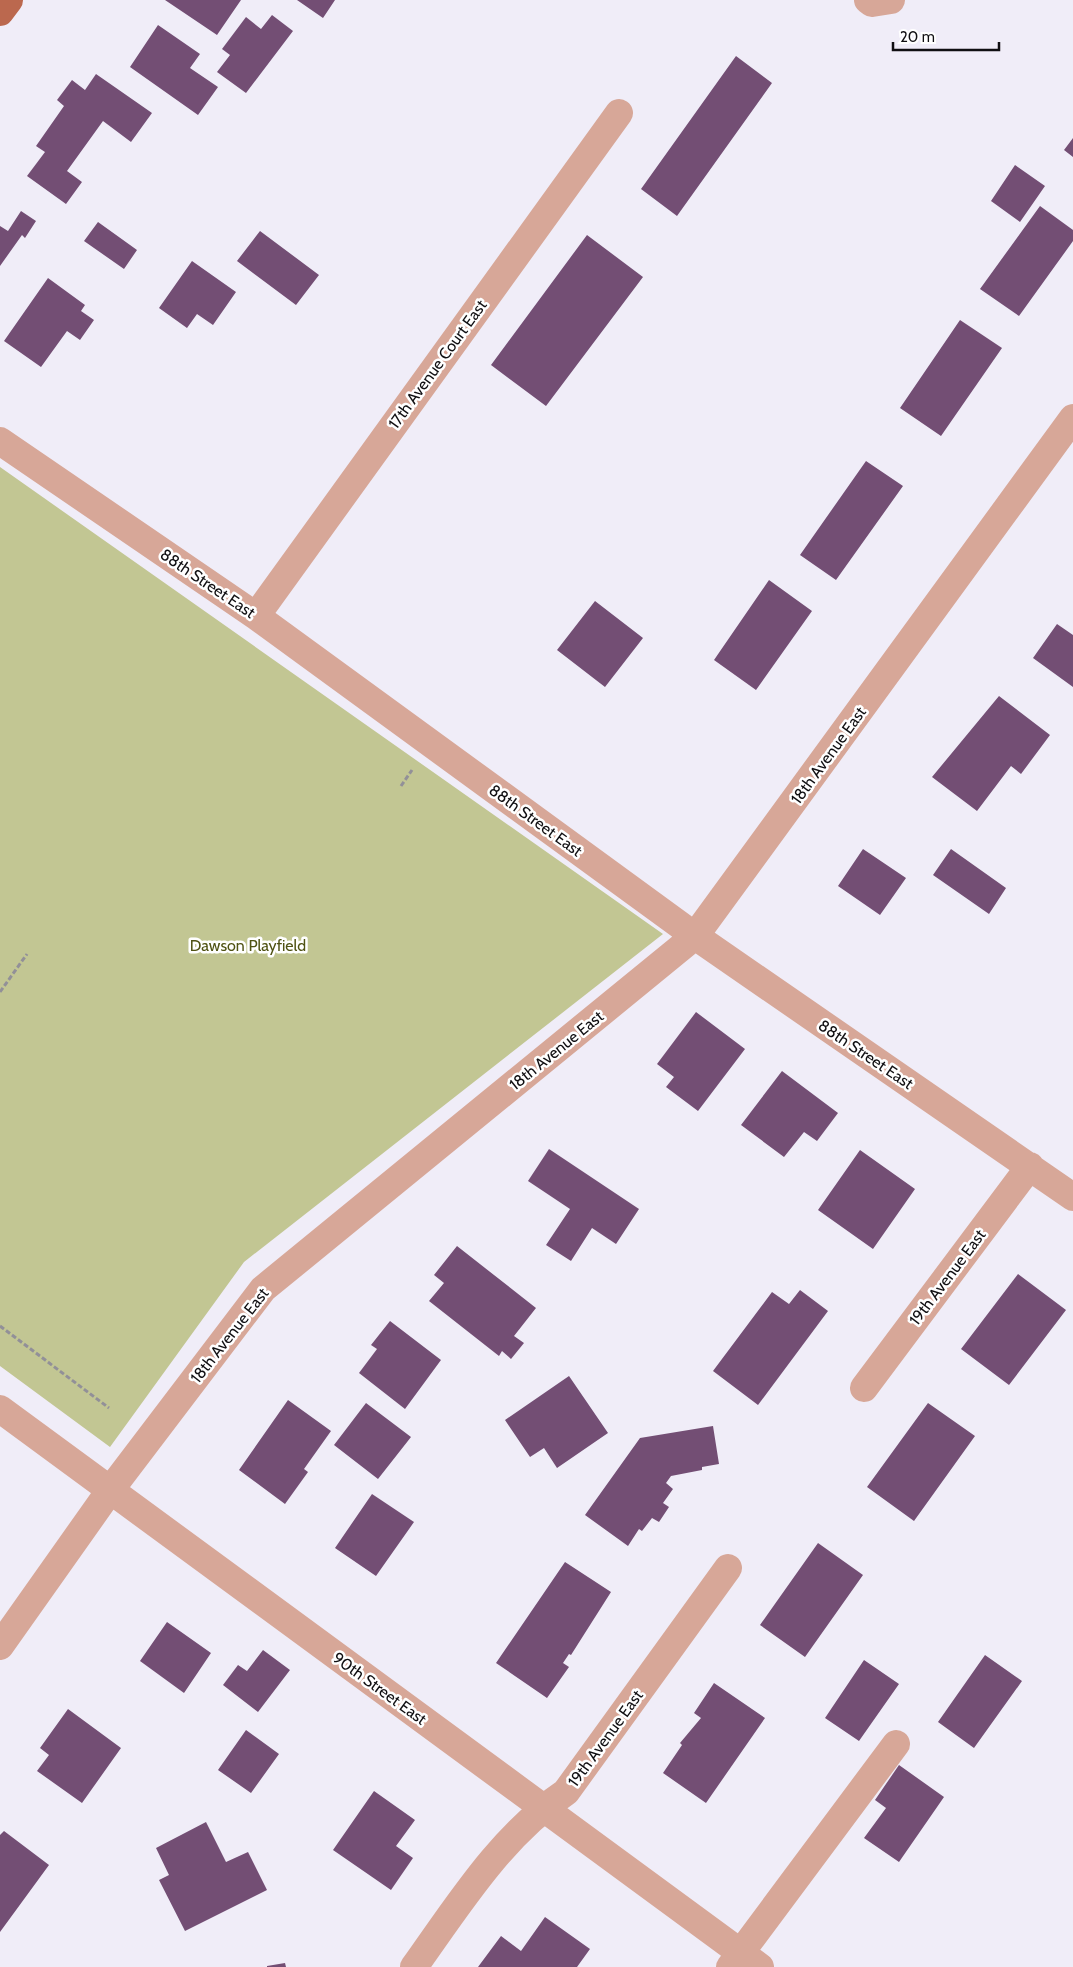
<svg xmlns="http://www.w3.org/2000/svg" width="1073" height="1967" viewBox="0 0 1073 1967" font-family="Cabin,sans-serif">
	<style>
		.green { fill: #c2c693 }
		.building { fill: #734e74 }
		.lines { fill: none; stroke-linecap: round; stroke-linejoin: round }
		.path { stroke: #929098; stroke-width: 3; stroke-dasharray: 5 2.5; stroke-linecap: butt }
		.minor { stroke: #d7a798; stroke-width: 28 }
		.major { stroke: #bb684e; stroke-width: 28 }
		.labels { text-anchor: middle; stroke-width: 5; stroke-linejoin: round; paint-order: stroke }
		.street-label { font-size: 16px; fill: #100f12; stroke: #fff }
		.park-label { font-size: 16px; fill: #4f5213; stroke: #fff }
	</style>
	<rect width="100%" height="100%" fill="#f0edf8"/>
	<path class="green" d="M0,467L663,934L244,1262L110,1447L0,1366Z"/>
	<path class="building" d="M165,0H241L217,35Z
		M297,0H335L323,18Z
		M272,15L293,31L246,93L217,72L230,55L222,49L246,17L261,29Z
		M158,25L200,54L190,68L218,87L198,115L130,67Z
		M736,56L772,83L677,216L641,189Z
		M96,74L152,113L131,142L103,121L67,171L82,182L66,204L27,176L45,152L36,146L64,106L57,100L72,80L85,90Z
		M1073,138V157L1064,150Z
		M1015,165L1045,186L1020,222L991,201Z
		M1040,206L1073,230V241L1019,316L980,289Z
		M21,211L36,221L25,238L22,235L0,266V226L8,231Z
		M98,222L137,250L124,269L84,241Z
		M260,231L319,275L296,305L237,261Z
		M587,235L643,277L546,406L491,365Z
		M192,261L236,292L213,325L197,314L187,328L159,308Z
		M48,278L85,305L81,311L94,320L80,340L67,331L41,367L4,341Z
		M960,320L1002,348L941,436L900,408Z
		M866,461L903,486L836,580L800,555Z
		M769,580L812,611L756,690L714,660Z
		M595,601L643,638L605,687L557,650Z
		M1057,624L1073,635V687L1033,658Z
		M999,696L1050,735L1021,774L1011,766L977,811L932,777Z
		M863,849L906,878L880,915L838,886Z
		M951,849L1006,888L989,914L933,875Z
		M696,1012L745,1049L698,1111L666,1087L674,1077L657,1064Z
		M782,1071L838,1113L817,1141L804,1132L784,1157L741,1125Z
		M549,1149L639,1209L616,1244L592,1228L571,1261L546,1245L570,1209L528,1181Z
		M860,1150L915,1189L873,1249L818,1210Z
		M457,1246L536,1308L514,1336L524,1343L511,1359L502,1351L499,1356L429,1301L444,1283L434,1275Z
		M1018,1274L1066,1310L1009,1385L961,1349Z
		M800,1290L828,1311L758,1405L713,1371L772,1292L789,1304Z
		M390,1321L441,1360L405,1409L359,1373L377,1349L371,1345Z
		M569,1376L608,1433L557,1468L544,1448L530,1457L505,1420Z
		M288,1400L331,1431L304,1469L308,1472L285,1504L239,1470Z
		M366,1403L411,1437L378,1479L334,1445Z
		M928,1403L975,1436L914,1521L867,1487Z
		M713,1426L719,1464L702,1467V1470L671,1476L666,1483L673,1489L663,1503L669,1507L659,1522L652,1518L642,1531L639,1529L628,1546L585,1515L640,1438Z
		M372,1494L414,1522L376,1576L335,1548Z
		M818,1543L863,1575L805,1657L760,1625Z
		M565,1562L611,1592L571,1655L569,1654L563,1663L569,1667L547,1698L496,1663Z
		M167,1622L211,1653L184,1693L140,1661Z
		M263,1650L290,1670L258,1712L223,1685L238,1665L247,1671Z
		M985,1655L1022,1681L974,1748L938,1722Z
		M864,1660L899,1684L859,1741L825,1718Z
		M714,1683L765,1718L706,1803L663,1773L682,1745L680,1743L701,1718L694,1713Z
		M68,1709L121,1748L82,1803L37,1771L49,1755L40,1748Z
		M246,1730L279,1754L251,1793L218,1770Z
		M899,1765L944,1797L899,1862L864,1838L886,1808L875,1800Z
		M374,1791L415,1820L396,1846L413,1858L391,1890L333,1850Z
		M206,1822L226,1862L248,1852L267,1890L185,1931L159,1880L169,1875L156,1848Z
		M4,1831L49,1865L0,1932V1835Z
		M545,1917L590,1949L577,1967H478L501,1936L521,1951Z
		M285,1963L286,1967H267V1966Z"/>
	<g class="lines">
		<path class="path" d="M401,786L412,770
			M0,992L27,954
			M0,1326L109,1408"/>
		<path class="minor" d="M868,0L872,3L891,0
			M0,441L256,616L695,936L1073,1197
			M256,616L619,113
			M864,1388L1030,1166
			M0,1409L760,1967
			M0,1646L111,1489L263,1289L695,936L1073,418
			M414,1967C459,1904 501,1836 566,1792L728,1568
			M730,1967L896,1744"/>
		<path class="major" d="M0,12L9,0"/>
	</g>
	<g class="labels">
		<g class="street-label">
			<text transform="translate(437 364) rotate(-54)" y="6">17th Avenue Court East</text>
			<text transform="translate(208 583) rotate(34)" y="6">88th Street East</text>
			<text transform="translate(828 755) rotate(-54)" y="6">18th Avenue East</text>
			<text transform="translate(536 820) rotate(36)" y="6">88th Street East</text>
			<text transform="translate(556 1050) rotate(-39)" y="6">18th Avenue East</text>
			<text transform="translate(866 1054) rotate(34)" y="6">88th Street East</text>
			<text transform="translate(947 1277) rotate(-53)" y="6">19th Avenue East</text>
			<text transform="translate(229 1335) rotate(-52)" y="6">18th Avenue East</text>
			<text transform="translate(380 1688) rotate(36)" y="6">90th Street East</text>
			<text transform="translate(605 1738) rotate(-54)" y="6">19th Avenue East</text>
		</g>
		<g class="park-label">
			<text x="248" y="951">Dawson Playfield</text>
		</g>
	</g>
	<path d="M893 42v8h106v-8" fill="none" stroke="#100f12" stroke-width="2.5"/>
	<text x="900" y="42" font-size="15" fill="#100f12" stroke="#ffffff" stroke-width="4" paint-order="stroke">20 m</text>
</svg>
